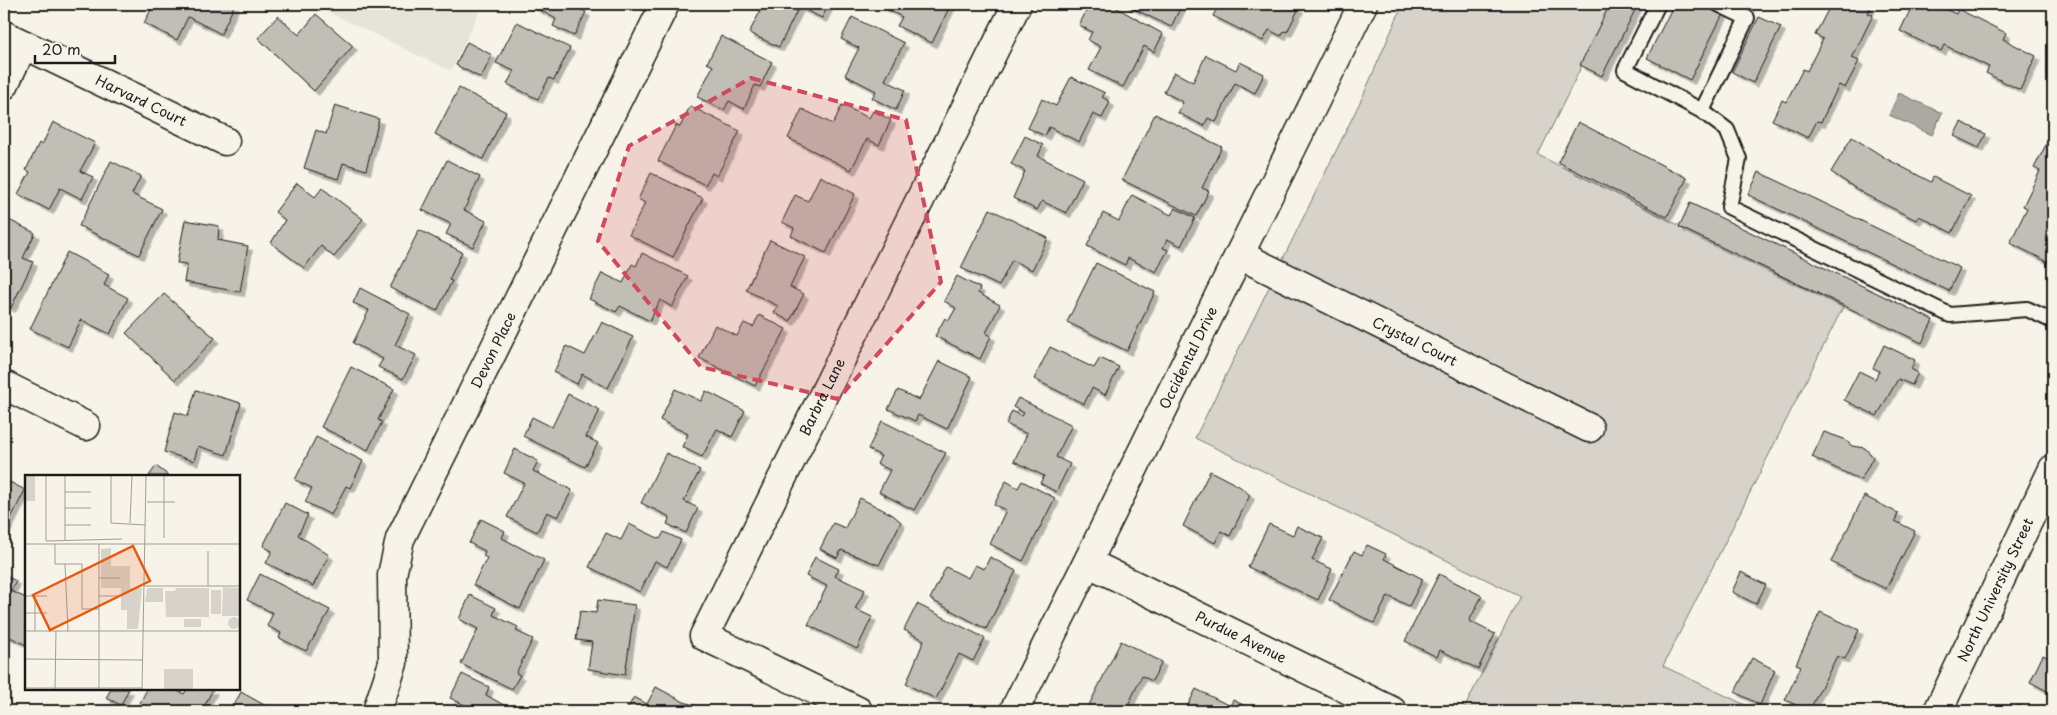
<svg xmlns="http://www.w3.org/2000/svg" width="2057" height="715" viewBox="0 0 2057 715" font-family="'Playpen Sans',sans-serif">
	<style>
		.built { fill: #e6e3d9 }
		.green { fill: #d7d3cb; stroke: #7a7874 }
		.water { fill: #aca9a2; stroke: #72716c }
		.building { fill: #c0beb5; stroke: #1c1c1c; filter: url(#shadow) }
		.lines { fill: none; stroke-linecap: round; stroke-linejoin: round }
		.service-casing { stroke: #1c1c1c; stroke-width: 18 }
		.minor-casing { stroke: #1c1c1c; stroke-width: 31 }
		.tertiary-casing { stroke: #1c1c1c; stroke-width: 31 }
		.service { stroke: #f7f3e8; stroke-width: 14 }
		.minor { stroke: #f7f3e8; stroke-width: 28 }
		.tertiary { stroke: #f7f3e8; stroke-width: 28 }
		.marked { fill: #d1495b; fill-opacity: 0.2; stroke: #d1495b; stroke-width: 4; stroke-dasharray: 10 6; stroke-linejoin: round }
		.labels { text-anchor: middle; stroke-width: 4.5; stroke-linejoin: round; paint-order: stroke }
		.street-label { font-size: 14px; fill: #1c1c1c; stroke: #f7f3e8 }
		.inset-road { fill: none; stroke: #9f9d96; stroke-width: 1 }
		.view { fill: #e8590c; fill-opacity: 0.15; stroke: #e8590c; stroke-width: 2.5 }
		.inset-edge { fill: none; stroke: #1c1c1c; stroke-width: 2.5 }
	</style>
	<defs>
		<filter id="shadow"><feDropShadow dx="4.5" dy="4.5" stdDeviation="0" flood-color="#0004"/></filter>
	</defs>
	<rect width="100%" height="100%" fill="#f7f3e8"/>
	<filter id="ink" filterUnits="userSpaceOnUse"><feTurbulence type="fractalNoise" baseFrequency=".02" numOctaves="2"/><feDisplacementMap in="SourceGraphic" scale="10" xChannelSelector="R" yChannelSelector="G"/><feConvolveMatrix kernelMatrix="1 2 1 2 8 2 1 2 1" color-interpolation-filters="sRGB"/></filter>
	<g filter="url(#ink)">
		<path class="built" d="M311,4H483L451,71Z"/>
		<path class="green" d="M1403,4H1612L1538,155L1843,307L1663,666L1758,711H1463L1520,596L1195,438L1363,96Z"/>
		<path class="water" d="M1899,93L1942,113L1932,135L1889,115Z"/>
		<path class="building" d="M154,4H235L221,34L188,17L177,40L144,23Z
			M529,4H568L586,12L574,36L553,26L556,19Z
			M764,4H829L822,18L799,7L779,47L749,33Z
			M884,4H951L932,43L897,26L902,17L883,7Z
			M1090,4H1110L1163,34L1154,52L1144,46L1123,87L1089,70L1101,47L1088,40L1092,32L1079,25Z
			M1124,4H1182L1171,27Z
			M1219,4H1292L1299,8L1287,32L1284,31L1281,36L1269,30L1263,41L1213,16Z
			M1610,4H1638L1602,76L1580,65Z
			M1674,4H1703L1723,14L1690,80L1647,58Z
			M1831,4H1872L1868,13L1873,15L1852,58L1859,61L1845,88L1839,85L1821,122L1817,121L1808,138L1772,120L1782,100L1786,102L1803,69L1807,71L1823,39L1815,35Z
			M1913,4H1934L1956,14L1958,9L2006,33L2003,39L2036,56L2020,90L1986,73L1989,67L1944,45L1941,51L1900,31Z
			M316,14L353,46L314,91L258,38L278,16L299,35Z
			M852,17L904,43L885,80L905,90L896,110L872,98L876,91L845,75L859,48L841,39Z
			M1759,17L1781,27L1753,83L1732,72Z
			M517,22L570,48L554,80L549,78L538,99L507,84L514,71L496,63Z
			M721,36L772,62L760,87L755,85L744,109L729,101L724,110L697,97L713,66L707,63Z
			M467,42L492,55L481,78L456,65Z
			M1206,55L1236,70L1240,62L1264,74L1255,93L1235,83L1216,122L1208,118L1204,126L1178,113L1183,102L1164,92L1174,72L1193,82Z
			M1071,77L1105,93L1102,97L1110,102L1102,118L1093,114L1079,142L1049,127L1045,136L1028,128L1042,99L1056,106Z
			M459,88L506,112L483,159L435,134Z
			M335,105L379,119L366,170L343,163L338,179L304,168L316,130L326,134Z
			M842,105L869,118L873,111L891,120L879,145L867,139L851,170L788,138L802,109L833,124Z
			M690,106L740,131L717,176L712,173L705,185L658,161L676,125L680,127Z
			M1155,114L1222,147L1202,188L1209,191L1196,216L1122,180Z
			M53,122L95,143L80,171L93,177L82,199L60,188L49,210L18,194L30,172L26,170L39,143L42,145Z
			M1578,122L1687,178L1667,217L1558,162Z
			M1961,122L1986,134L1979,148L1954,136Z
			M2052,133L2053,252L2048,262L2010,243L2027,208L2023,206L2040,171L2034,168Z
			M1025,136L1043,145L1038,156L1083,179L1066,213L1042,201L1037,210L1013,198L1025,171L1011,164Z
			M1852,137L1887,159L1931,182L1933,177L1971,196L1952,233L1919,216L1916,220L1864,194L1831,172Z
			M447,160L480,177L464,210L486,221L473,247L446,234L451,224L422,210Z
			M111,161L141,176L132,194L162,209L139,255L79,226Z
			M1759,172L1960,268L1949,291L1748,195Z
			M651,173L703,198L673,257L629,235L645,203L638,199Z
			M820,176L855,194L826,253L791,236L794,228L782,222L795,195L808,201Z
			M297,183L315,197L322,188L363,219L334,257L321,246L304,268L271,243L285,220L275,212Z
			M1132,195L1171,215L1175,208L1195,218L1181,246L1167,239L1163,248L1168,250L1156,272L1128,258L1125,265L1087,246L1103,213L1119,221Z
			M1690,203L1933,320L1922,343L1679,227Z
			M990,209L1048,238L1032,270L1012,260L999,286L961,268Z
			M7,219L35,233L23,258L33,262L11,308L4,304V227Z
			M185,220L219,226L218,240L248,246L240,292L184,282L187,264L177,263Z
			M419,230L462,252L449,280L452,281L437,311L390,288Z
			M770,240L805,257L790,287L804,294L790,321L774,313L778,306L746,290Z
			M67,252L109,274L104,285L128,298L110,334L81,320L68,347L30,329Z
			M642,253L688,276L672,307L660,300L650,321L620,306L616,312L589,299L602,273L623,283L632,264L636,266Z
			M1096,263L1155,292L1127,351L1067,322Z
			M957,276L980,288L978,293L1000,305L986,333L991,336L980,359L935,336L945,318L949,320L956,308L944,301Z
			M360,288L410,314L395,345L416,355L403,379L378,367L383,359L353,343L369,310L353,303Z
			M164,294L215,338L175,380L126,333Z
			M759,315L786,329L755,386L699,358L715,325L737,336L744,323L753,327Z
			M602,322L633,337L608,388L582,374L577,384L554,372L566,346L585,355Z
			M1884,345L1915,360L1911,369L1918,373L1912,385L1898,379L1877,416L1844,400L1859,371L1875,379L1879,371L1873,368Z
			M1050,347L1094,368L1100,358L1119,367L1105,395L1092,388L1084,404L1034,379Z
			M939,361L972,377L947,429L918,415L915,421L888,409L898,390L919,400Z
			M351,367L394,389L378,420L382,422L368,450L321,427Z
			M675,389L701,401L706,391L745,411L732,437L717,429L702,457L682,447L688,434L660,420Z
			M196,390L241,403L226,455L198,446L194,461L164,452L175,412L188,416Z
			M568,394L600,410L586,437L598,443L585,467L523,436L532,417L552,427Z
			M1018,398L1072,425L1056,457L1070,464L1056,492L1040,483L1044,476L1014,461L1027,434L1006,424L1012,411L1022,416L1024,413L1013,407Z
			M882,421L946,453L914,510L879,492L890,470L877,464L881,456L868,449Z
			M1824,432L1844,439L1852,446L1865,448L1873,457L1861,480L1812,457Z
			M316,437L363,461L350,488L346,486L331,515L305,502L312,488L295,480Z
			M515,449L538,461L533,471L572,490L558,517L547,512L537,532L507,517L524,483L504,473Z
			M666,453L700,470L684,501L698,508L686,533L667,524L670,517L641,503Z
			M156,466L169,476H149Z
			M1210,471L1239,486L1250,495L1230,536L1221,531L1215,543L1183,526Z
			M4,479L25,490L6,528L4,526Z
			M1006,481L1018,488L1022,481L1055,498L1023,561L990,544L1006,510L994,505Z
			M1864,496L1898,513L1895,521L1915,531L1886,589L1831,562Z
			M860,498L893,515L901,522L879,565L841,550L837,558L820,549L833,523L845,528Z
			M285,503L308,515L298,535L329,555L313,586L266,563L272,551L263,546Z
			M481,519L505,531L502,538L544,560L520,609L473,585L487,558L483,556L485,551L469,543Z
			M629,524L660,539L664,532L681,540L667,567L655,561L640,592L589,567L606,533L621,540Z
			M1269,524L1293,535L1297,526L1323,538L1312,560L1332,569L1318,600L1248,567Z
			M1367,545L1386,554L1384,559L1423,579L1409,606L1388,596L1374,623L1329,600L1354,551L1362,555Z
			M815,557L839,569L835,576L865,590L855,609L872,617L857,649L808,625L827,586L806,576Z
			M990,557L1016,571L986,629L930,599L946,567L968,578L975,565L984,569Z
			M1741,572L1766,585L1756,604L1732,592Z
			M260,574L330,610L306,651L279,638L281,633L267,626L273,613L247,600Z
			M1439,574L1482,596L1469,621L1495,634L1478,669L1440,650L1437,657L1405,641Z
			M4,575L16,581L11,591L26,598V645L4,634Z
			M470,595L496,608L493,615L518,627L516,631L533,639L516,673L520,675L512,689L461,664L478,629L459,619Z
			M598,600L635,605L625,675L588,669L592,642L576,640L580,611L596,613Z
			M917,604L985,638L973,661L959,654L936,699L906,684L924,640L904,630Z
			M1820,612L1859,630L1845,659L1837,656L1809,711L1785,700L1801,666L1796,664Z
			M1121,641L1162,662L1152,681L1142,676L1125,711H1086Z
			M2043,655L2053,660V694L2030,682Z
			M1752,658L1775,670L1760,705L1735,692Z
			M462,674L489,687L486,695L514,711H472L473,709L450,698Z
			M656,687L684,702L704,708L703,711H626L634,697L647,704Z
			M111,689H129L121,705L106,698Z
			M147,689H173L184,694L187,689H213L202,711H136Z
			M1196,689L1230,706L1233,700L1256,711H1185Z
			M241,692L266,706L264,711H231Z
			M2053,700V711H2047Z
			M2018,705L2031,711H2016Z"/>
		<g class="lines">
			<defs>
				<path id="service" d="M1658,4L1625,70L1702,111L1727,130L1739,159L1729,207L1950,315L2027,309L2053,321
					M1702,111L1747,18L1718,4"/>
				<g id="minor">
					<path id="s1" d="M4,35L225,141"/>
					<path d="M4,85L23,45"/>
					<path id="s2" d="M1240,255L1589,428"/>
					<path d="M4,385L86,426"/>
					<path id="s3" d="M1089,563L1392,711"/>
					<path id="s4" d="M377,711L393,663L392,575L400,539L665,4"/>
					<path id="s5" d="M858,711L704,636L1017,4"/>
					<path id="s6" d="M1014,711L1363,4"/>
				</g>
				<g id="tertiary">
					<path id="s7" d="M1938,711L2053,469"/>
				</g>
			</defs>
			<use href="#service" class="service-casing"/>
			<use href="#minor" class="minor-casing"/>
			<use href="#tertiary" class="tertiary-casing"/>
			<use href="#service" class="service"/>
			<use href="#minor" class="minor"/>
			<use href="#tertiary" class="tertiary"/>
		</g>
	</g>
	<path class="marked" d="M751,78L906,120L941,282L838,399L701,367L598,241L629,146Z"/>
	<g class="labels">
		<g class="street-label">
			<text dy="5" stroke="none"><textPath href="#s1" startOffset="152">Harvard Court</textPath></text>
			<text dy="5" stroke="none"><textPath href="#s2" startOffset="195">Crystal Court</textPath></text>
			<text dy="5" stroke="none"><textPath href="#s4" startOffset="386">Devon Place</textPath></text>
			<text dy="5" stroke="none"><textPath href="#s6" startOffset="394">Occidental Drive</textPath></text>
			<text dy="5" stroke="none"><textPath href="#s5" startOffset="438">Barbra Lane</textPath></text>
			<text dy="5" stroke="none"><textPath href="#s7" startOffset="134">North University Street</textPath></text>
			<text dy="5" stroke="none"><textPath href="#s3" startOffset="169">Purdue Avenue</textPath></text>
		</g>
	</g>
	<g transform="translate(25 475)">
		<rect width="215" height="215" fill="#f7f3e8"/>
		<path d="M0,0H10V26H0ZM86,73V91H105V113H117L113,154H102V135H96V113H76V74ZM198,112L215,113V141H197ZM122,113H138V127H120ZM151,113H184V142H141L140,116H150ZM186,115H196V139H186ZM203 148a6 6 0 1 1 12 0a6 6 0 1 1-12 0ZM159,144H176V152H159ZM139,194H168V215H139Z" fill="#d7d3cb"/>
		<path class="inset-road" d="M21,0V66L97,64M86,0V48L120,50M40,17H66M122,27H150M40,33H66M105,48L107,0M40,50H66M139,63V0M40,66V0M0,69H215M30,69V89H57V134H74M40,89L43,156M74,103H95M119,111H215M183,111V76M0,121H22M74,121H94M0,138H22M0,156H215M10,156V121M0,184L117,185M0,213H117M30,214L31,156M74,215V69M117,215L121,0"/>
		<path class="view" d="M108,71L125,106L25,155L8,120Z"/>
		<rect width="215" height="215" class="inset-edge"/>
	</g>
	<rect width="2057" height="715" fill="none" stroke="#f7f3e8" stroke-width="20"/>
	<rect x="10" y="10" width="2037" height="695" fill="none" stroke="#1c1c1c" stroke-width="2" filter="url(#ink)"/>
	<path d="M35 55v8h80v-8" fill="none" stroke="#1c1c1c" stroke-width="2.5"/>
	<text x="42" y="55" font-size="15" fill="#1c1c1c" stroke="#f7f3e8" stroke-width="4" paint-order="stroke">20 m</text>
</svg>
